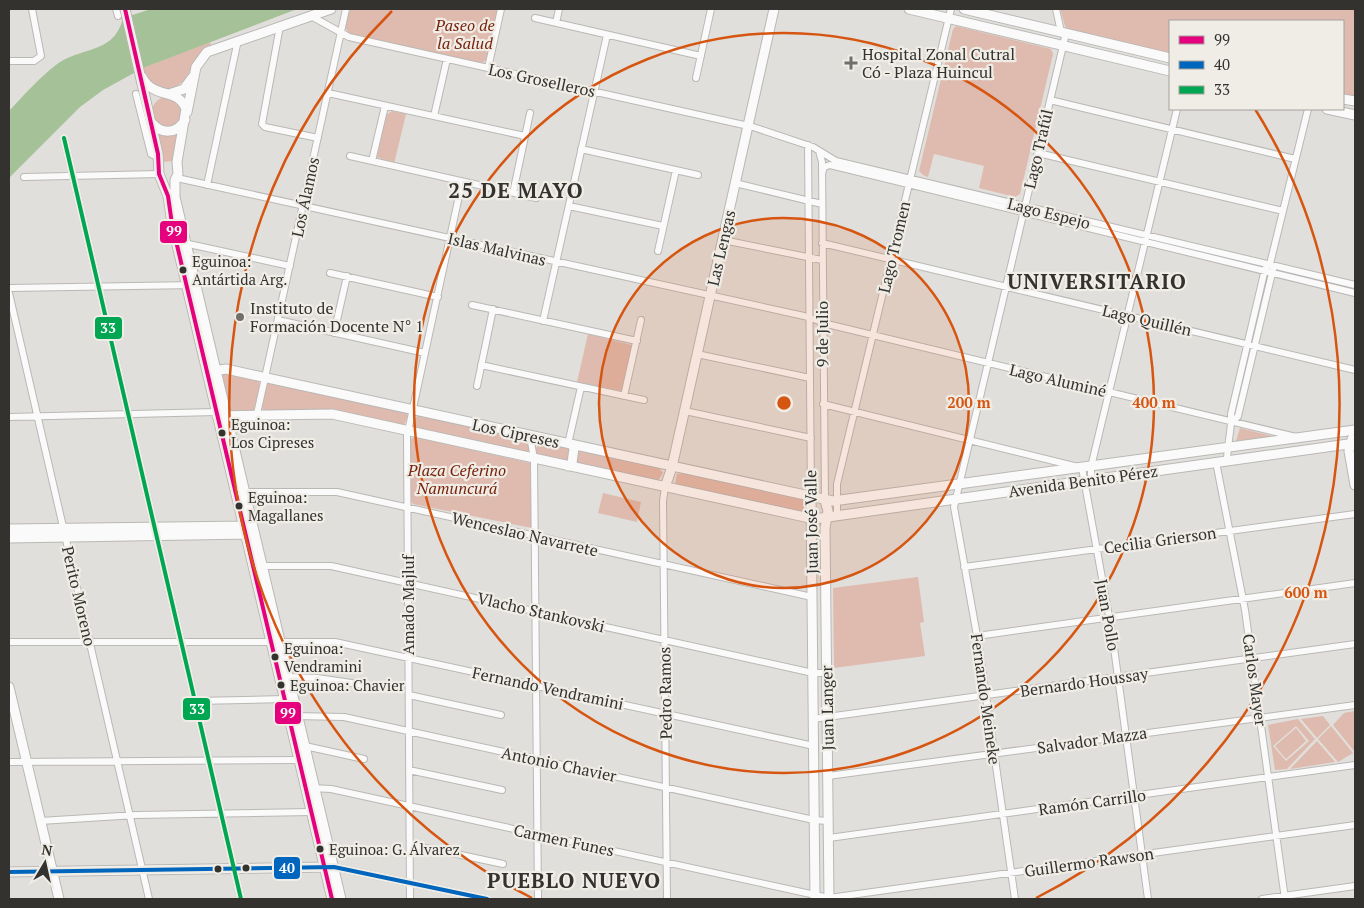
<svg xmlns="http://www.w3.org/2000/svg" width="1364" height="908" viewBox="0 0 1364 908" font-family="'PT Serif',serif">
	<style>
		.green { fill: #dfbaae; fill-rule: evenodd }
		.water { fill: #a4c197 }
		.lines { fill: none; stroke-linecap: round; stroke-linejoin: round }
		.street-casing { stroke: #bab8b5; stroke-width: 8 }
		.secondary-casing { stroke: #bab8b5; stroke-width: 11 }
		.street { stroke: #fafafa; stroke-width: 6 }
		.secondary { stroke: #fafafa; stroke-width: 9 }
		.bus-1-casing { stroke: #f0ede6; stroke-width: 8 }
		.bus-2-casing { stroke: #f0ede6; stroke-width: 8 }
		.bus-3-casing { stroke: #f0ede6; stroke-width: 8 }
		.bus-1 { stroke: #e5007d; stroke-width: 4 }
		.bus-2 { stroke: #0065bd; stroke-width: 4 }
		.bus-3 { stroke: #00a651; stroke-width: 4 }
		.ring { fill: none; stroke: #d65510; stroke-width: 2.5 }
		.poi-dot { fill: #706f6b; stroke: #f0ede6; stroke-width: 2 }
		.bus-dot { fill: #33322f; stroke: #f0ede6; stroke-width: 2 }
		.labels { text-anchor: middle; stroke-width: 4.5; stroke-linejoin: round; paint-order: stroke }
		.bus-label { font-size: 15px; fill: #33322f; stroke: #f0ede6; text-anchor: start }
		.park-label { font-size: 16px; font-style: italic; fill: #78240d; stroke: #f0ede6 }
		.poi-label { font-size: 16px; fill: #33322f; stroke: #f0ede6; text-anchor: start }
		.street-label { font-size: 16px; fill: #33322f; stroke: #f0ede6 }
		.district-label { font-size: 21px; font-weight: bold; letter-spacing: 1px; fill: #33322f; stroke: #f0ede6 }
		.centre { fill: #d65510; stroke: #f0ede6; stroke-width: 2.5 }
		.ring-label { font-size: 15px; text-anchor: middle; font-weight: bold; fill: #d65510; stroke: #f0ede6; stroke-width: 4.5; stroke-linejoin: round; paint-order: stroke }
		.line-badge { stroke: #f0ede6; stroke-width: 2 }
		.badge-label { font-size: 14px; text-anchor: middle; font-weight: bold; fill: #fff }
	</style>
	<rect width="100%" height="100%" fill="#e1dfdb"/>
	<path class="green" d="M350,9H498L486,60L481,64L350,34L345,28Z
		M1060,9H1355V99L1343,96V21H1170V55L1066,29Z
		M956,26L1051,49L1053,54L1020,194L1015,197L979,188L984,166L934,154L928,177L923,175L919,171L953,29Z
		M210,42L211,45C185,59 198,80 168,90C155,85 147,83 143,68Z
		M152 112a15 15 0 1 1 30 0a15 15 0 1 1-30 0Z
		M392,111L406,114L394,164L377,157L386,115Z
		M180,131L173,161L162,162L156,133L166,136Z
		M588,334L632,345L622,391L577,382Z
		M222,372L258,379L260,385L254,410L229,411L220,375Z
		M269,382L405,412L408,416L404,425L399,426L330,410H264L261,408L267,383Z
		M419,415L526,438L530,447L528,452L414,428V419Z
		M1240,428L1276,437L1236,441Z
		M414,437L530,463L532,528L413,504L411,501L410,440Z
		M540,442L570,448L568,462L536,454V448Z
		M576,449L659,468L663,473L657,482L575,463Z
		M684,473L805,500L807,501L808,513L675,485L677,474Z
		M603,493L641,502L637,522L598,513Z
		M918,577L924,622L920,623L925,656L834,668L833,588Z
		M1355,711V751H1354L1333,725L1344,713Z
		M1323,716L1330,725L1317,738L1301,719Z
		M1298,719L1315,739L1287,769L1275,770L1268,725ZM1296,726L1309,741L1286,761L1273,746Z
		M1331,726L1353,753L1338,762L1318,739Z
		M1296,728L1306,741L1286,759L1275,746Z
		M1317,741L1335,762L1290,769Z"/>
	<path class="water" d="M151,9H297L143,68L103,90L80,107L9,178V111C24,95 39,78 56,65C81,46 114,55 123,18Z"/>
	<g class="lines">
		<defs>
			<path id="street" d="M116,9L118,16
				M1056,9L1061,32
				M311,16L349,37L753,127L813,147L836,161L1355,285
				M535,18L701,56
				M556,23L559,9
				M280,26L262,124L265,127L318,138
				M9,61H34L41,56L32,9
				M488,68L501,9
				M696,78L711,9
				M328,93L525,136
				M136,94L151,154L158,157
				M1050,100L1295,159
				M434,116L447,59
				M64,138L241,899
				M808,145L811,497
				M581,149L698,175
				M819,151L822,162L825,500
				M1038,153L1283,211
				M350,156L536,198
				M372,161L385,106
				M822,174L824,167L830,165L1355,293
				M24,177L159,174
				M177,178L804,316L831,325L1296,437
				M735,183L822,204
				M207,185L238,40
				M513,193L530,113
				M569,206L663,226
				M723,240L822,260
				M184,243L290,266
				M822,243L1355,370
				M658,251L676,170
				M330,273L438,297
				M9,288L196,285
				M9,293L149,899
				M472,305L637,341
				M278,320L425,353
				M543,321L607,35
				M334,333L347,276
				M697,354L810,378
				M481,365L644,400
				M477,386L493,309
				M624,396L641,320
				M823,404L1082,468L1112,633L1148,899
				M685,411L811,438
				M257,414L346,9
				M9,417L216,412
				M1233,422L1238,416L1273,269
				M530,436L534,459L538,899
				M568,444L581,387
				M1227,461C1227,444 1232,430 1231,414L1265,269L1270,264L1308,109
				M1216,462L1245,610L1285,899
				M1091,480V467L1177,109
				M665,487L663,501L667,899
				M242,492H337L812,597
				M837,515V484L951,9
				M259,566H331L813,673H827
				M964,567L1355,514
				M977,636L1355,583
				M9,642H335L814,746
				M289,677L317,678L372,686
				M409,695L501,715
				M195,701L285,699
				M295,716L344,717L814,820L828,821
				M813,719L1355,644
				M305,746L364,759
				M9,762L302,760
				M409,770L502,790
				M828,776L1355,705
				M312,788L331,789L829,898L1355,825
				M40,821L136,815L311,812
				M829,838L1355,765
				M410,846L433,849L503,864
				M334,867L487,899
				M410,899L407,436L462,182
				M1015,899L979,647L954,507L1066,33
				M1262,899L1355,886"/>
			<path id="secondary" d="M125,9L158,154L159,174L168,196L172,224L332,899
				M909,9L1170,71
				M964,9L1170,58
				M142,77C154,100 178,87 186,109L177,162L178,174L175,180V197L341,899
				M169,94L184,89L192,78
				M1343,99L1355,101
				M1327,109L1355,115
				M187,112L196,67L207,52L331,9
				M151,122C161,135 177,134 185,120
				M207,372L226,369L833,501L1355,430
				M217,416L332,414L814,519L1355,443
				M1352,439L1349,451L1355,485
				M568,466L572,463L574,448L572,445
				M665,487L672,467L774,9
				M811,497L815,899
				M825,500L828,511L825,528L829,899
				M9,529L248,526
				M9,538L251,534
				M9,687L59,899
				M9,872L329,867"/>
		</defs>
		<use href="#street" class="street-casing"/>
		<use href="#secondary" class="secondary-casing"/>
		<use href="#street" class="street"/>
		<use href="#secondary" class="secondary"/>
		<defs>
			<path id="bus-1" d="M125,9L158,154L159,174L168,196L172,224L332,899"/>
			<path id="bus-2" d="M9,872L334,867L487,899"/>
			<path id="bus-3" d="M64,138L241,899"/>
		</defs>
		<use href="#bus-1" class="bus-1-casing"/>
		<use href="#bus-2" class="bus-2-casing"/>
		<use href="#bus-3" class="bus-3-casing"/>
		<use href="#bus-1" class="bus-1"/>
		<use href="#bus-2" class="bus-2"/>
		<use href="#bus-3" class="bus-3"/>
	</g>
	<circle cx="784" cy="403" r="185" fill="#d65510" fill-opacity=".12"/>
	<g class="ring">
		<circle cx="784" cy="403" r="185"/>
		<circle cx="784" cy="403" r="370"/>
		<path d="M532 898A555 555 0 0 1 392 11M1255 109A555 555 0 0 1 1036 898"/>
	</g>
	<g class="poi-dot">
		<path d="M848.5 55.5h5v5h5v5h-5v5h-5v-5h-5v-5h5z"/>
		<circle cx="240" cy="317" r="5"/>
	</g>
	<g class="bus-dot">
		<circle cx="183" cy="270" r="4.5"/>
		<circle cx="222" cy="433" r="4.5"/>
		<circle cx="239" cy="506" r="4.5"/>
		<circle cx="275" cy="657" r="4.5"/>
		<circle cx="281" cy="685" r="4.5"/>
		<circle cx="320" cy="849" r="4.5"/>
		<circle cx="246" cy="868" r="4.5"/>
		<circle cx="218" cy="869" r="4.5"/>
	</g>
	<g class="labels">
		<g class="bus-label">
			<text x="192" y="267">Eguinoa:<tspan x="192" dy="18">Antártida Arg.</tspan></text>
			<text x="231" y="430">Eguinoa:<tspan x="231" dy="18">Los Cipreses</tspan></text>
			<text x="248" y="503">Eguinoa:<tspan x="248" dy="18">Magallanes</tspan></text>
			<text x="284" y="654">Eguinoa:<tspan x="284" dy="18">Vendramini</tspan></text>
			<text x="290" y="691">Eguinoa: Chavier</text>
			<text x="329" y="855">Eguinoa: G. Álvarez</text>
		</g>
		<g class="park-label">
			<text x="465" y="31">Paseo de<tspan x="465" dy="18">la Salud</tspan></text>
			<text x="457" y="476">Plaza Ceferino<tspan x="457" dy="18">Namuncurá</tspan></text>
		</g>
		<g class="poi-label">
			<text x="862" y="60">Hospital Zonal Cutral<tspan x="862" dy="18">Có - Plaza Huincul</tspan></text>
			<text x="250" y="314">Instituto de<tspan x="250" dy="18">Formación Docente N° 1</tspan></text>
		</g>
		<g class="street-label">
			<text transform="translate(542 80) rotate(12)" y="6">Los Groselleros</text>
			<text transform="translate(1038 149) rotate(-77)" y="6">Lago Trafúl</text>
			<text transform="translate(305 197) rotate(-78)" y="6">Los Álamos</text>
			<text transform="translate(1049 213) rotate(14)" y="6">Lago Espejo</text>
			<text transform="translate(894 247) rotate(-77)" y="6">Lago Tromen</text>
			<text transform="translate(721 248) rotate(-77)" y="6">Las Lengas</text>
			<text transform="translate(497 249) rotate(13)" y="6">Islas Malvinas</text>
			<text transform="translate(1147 320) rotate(13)" y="6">Lago Quillén</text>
			<text transform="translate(822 334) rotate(-90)" y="6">9 de Julio</text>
			<text transform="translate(1058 380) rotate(13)" y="6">Lago Aluminé</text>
			<text transform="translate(516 433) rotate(12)" y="6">Los Cipreses</text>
			<text transform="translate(1083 481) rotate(-8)" y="6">Avenida Benito Pérez</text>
			<text transform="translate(811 522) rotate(-91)" y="6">Juan José Valle</text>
			<text transform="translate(525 534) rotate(13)" y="6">Wenceslao Navarrete</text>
			<text transform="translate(1160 540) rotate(-8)" y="6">Cecilia Grierson</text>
			<text transform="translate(79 596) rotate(77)" y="6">Perito Moreno</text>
			<text transform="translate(408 605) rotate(-90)" y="6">Amado Majluf</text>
			<text transform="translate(541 612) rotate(13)" y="6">Vlacho Stankovski</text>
			<text transform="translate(1108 615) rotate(80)" y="6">Juan Pollo</text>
			<text transform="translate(1255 680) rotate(82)" y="6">Carlos Mayer</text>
			<text transform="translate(1084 682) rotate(-8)" y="6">Bernardo Houssay</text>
			<text transform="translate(548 688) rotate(12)" y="6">Fernando Vendramini</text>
			<text transform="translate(665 693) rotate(-91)" y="6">Pedro Ramos</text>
			<text transform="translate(986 699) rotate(82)" y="6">Fernando Meineke</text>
			<text transform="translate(827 708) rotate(-91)" y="6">Juan Langer</text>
			<text transform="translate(1092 740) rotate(-8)" y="6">Salvador Mazza</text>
			<text transform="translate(559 764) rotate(12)" y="6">Antonio Chavier</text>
			<text transform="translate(1092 802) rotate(-8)" y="6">Ramón Carrillo</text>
			<text transform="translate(564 840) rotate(12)" y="6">Carmen Funes</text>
			<text transform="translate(1089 862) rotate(-8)" y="6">Guillermo Rawson</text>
		</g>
		<g class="district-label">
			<text x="516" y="198">25 DE MAYO</text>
			<text x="1097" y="289">UNIVERSITARIO</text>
			<text x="574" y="888">PUEBLO NUEVO</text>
		</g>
	</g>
	<circle cx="784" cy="403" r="8" class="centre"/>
	<g class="ring-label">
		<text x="969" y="408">200 m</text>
		<text x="1154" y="408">400 m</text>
		<text x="1306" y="598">600 m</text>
	</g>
	<g class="line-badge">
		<rect x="159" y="220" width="29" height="24" rx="5" fill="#e5007d"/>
		<rect x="94" y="316" width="29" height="24" rx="5" fill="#00a651"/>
		<rect x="182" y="697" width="29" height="24" rx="5" fill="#00a651"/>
		<rect x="274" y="701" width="28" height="24" rx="5" fill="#e5007d"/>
		<rect x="273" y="856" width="28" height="24" rx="5" fill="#0065bd"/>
	</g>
	<g class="badge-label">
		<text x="174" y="236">99</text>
		<text x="108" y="333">33</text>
		<text x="197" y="714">33</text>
		<text x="288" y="718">99</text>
		<text x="287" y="873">40</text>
	</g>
	<rect width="1364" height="908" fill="none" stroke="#33322f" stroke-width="20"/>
	<rect x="1169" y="20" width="175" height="90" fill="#f0ede6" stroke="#a4a29d"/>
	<rect x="1179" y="36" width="25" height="8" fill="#e5007d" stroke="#a4a29d"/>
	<text x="1214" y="45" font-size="15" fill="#33322f">99</text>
	<rect x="1179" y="61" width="25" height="8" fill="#0065bd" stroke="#a4a29d"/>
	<text x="1214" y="70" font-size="15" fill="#33322f">40</text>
	<rect x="1179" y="86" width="25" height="8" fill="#00a651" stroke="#a4a29d"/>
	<text x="1214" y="95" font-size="15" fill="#33322f">33</text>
	<g transform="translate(45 863) rotate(9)" stroke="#f0ede6" stroke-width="4" paint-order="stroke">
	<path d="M0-4L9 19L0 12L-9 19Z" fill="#33322f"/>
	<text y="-8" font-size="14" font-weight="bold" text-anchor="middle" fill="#33322f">N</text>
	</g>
</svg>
